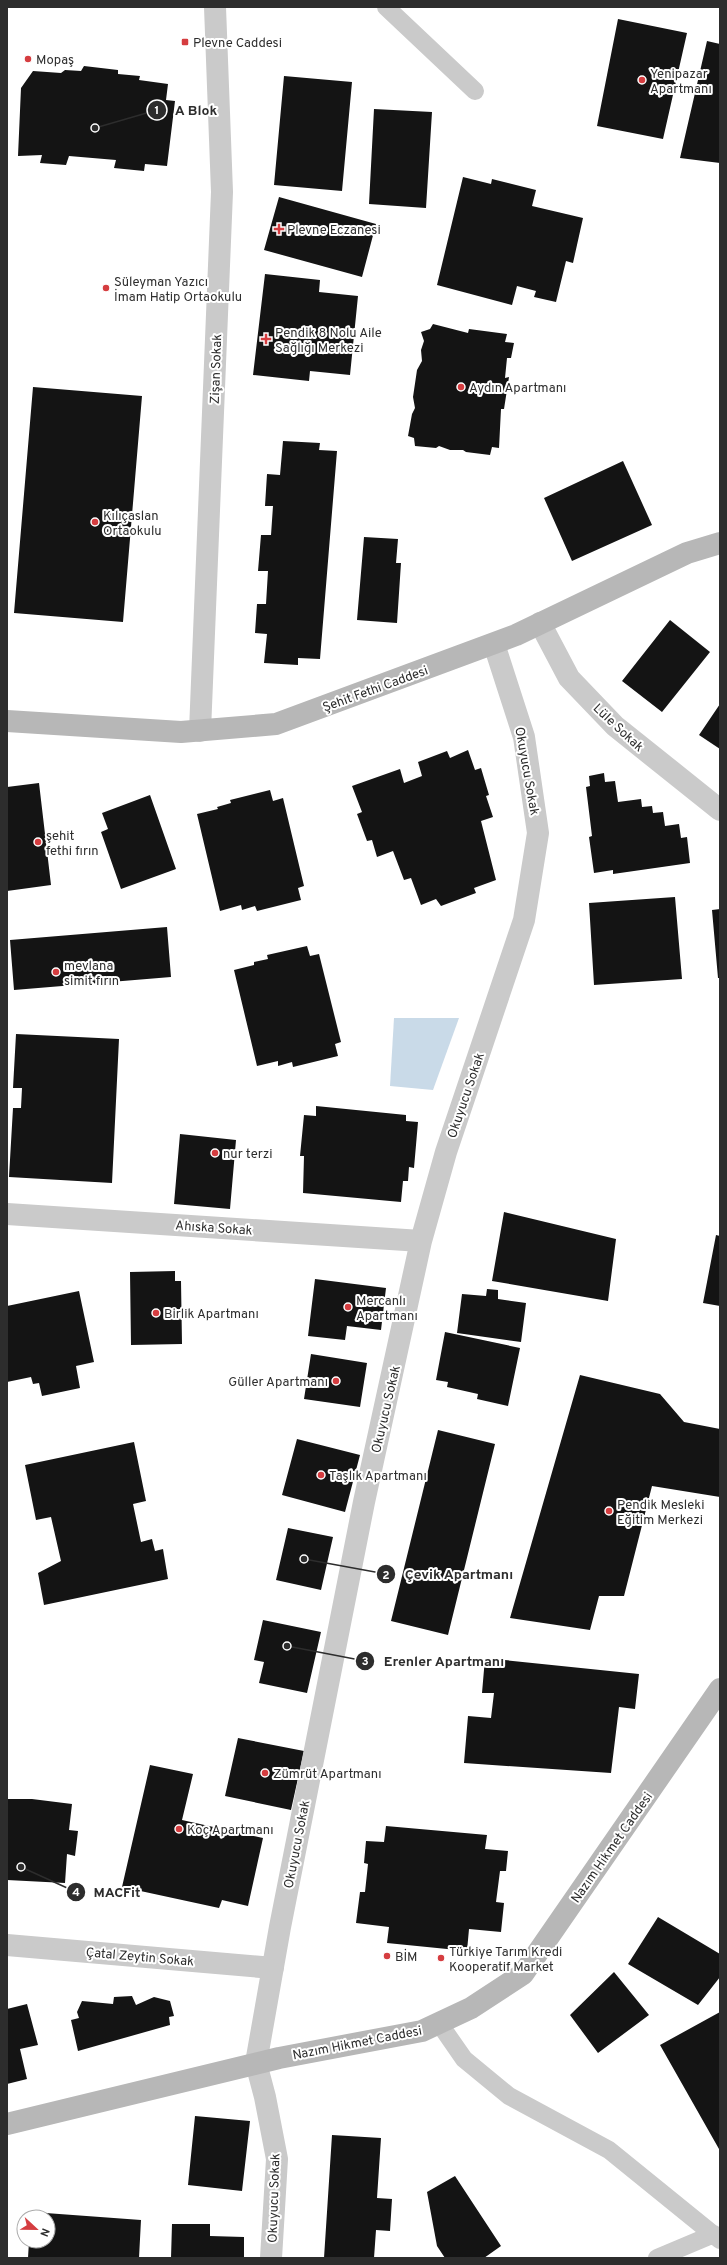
<svg xmlns="http://www.w3.org/2000/svg" width="727" height="2265" viewBox="0 0 727 2265" font-family="Overpass,sans-serif">
	<style>
		.water { fill: #c9dae8 }
		.building { fill: #141414 }
		.lines { fill: none; stroke-linecap: round; stroke-linejoin: round }
		.lane { stroke: #cacaca; stroke-width: 18 }
		.street { stroke: #cacaca; stroke-width: 22 }
		.secondary { stroke: #b7b7b7; stroke-width: 22 }
		.poi-dot { fill: #d53d40; stroke: #fff; stroke-width: 1.5 }
		.labels { text-anchor: middle; stroke-width: 4; stroke-linejoin: round; paint-order: stroke }
		.poi-label { font-size: 13px; fill: #2d2d2d; stroke: #fff; text-anchor: start }
		.street-label { font-size: 13px; fill: #2d2d2d; stroke: #fff }
		.leader { fill: none; stroke: #2d2d2d; stroke-width: 1.5 }
		.callout-dot { fill: #2d2d2d; stroke: #fff; stroke-width: 1.5 }
		.mark-label { font-size: 12px; text-anchor: middle; font-weight: bold; fill: #fff }
		.callout-label { font-size: 14px; text-anchor: middle; font-weight: bold; fill: #2d2d2d; stroke: #fff; stroke-width: 4; stroke-linejoin: round; paint-order: stroke }
	</style>
	<rect width="100%" height="100%" fill="#fff"/>
	<path class="water" d="M394,1018H459L433,1090L390,1086Z"/>
	<path class="building" d="M618,19L687,33L663,139L597,126Z
		M707,41L720,44V163L680,158Z
		M84,66L118,70V74L140,76L139,80L168,84L166,100L175,101L167,166L145,164L144,171L114,168L116,160L69,156L66,165L40,163L42,155L18,156L21,88L33,71L61,73L65,70L81,71Z
		M284,76L352,82L342,191L274,185Z
		M374,109L432,112L426,208L369,204Z
		M463,177L491,184L492,179L536,190L532,206L583,218L573,263L566,261L556,302L534,297L536,291L517,286L512,305L437,285Z
		M279,197L376,224L362,277L264,250Z
		M265,274L320,280L319,292L358,296L350,375L310,371L309,381L253,375Z
		M433,324L468,333L469,329L507,334L505,342L514,343L511,358H507L505,378L509,377L504,409H501L499,448L492,447L490,455L466,452L463,450H450L439,446L436,448L415,446L414,438L408,436L412,414L415,408L413,397L417,370L422,361L421,350L424,341L421,332L430,329Z
		M33,387L142,396L123,622L14,613Z
		M283,441L320,443L319,450L337,451L320,659L298,658V665L264,663L267,634L255,633L257,604H266L268,571H258L261,535H271L273,506H265L267,474L280,475Z
		M623,461L652,525L572,561L544,498Z
		M364,537L398,539L396,563H401L397,623L357,620Z
		M670,620L710,652L662,712L622,681Z
		M720,704V749L699,735Z
		M468,750L475,770L481,768L489,795L486,796L493,817L481,821L496,880L474,888L476,893L441,906L436,899L421,905L411,878L404,880L393,851L377,857L372,840L367,841L357,814L362,812L352,786L400,769L404,783L422,776L418,762L447,751L450,758Z
		M604,773L605,782L615,781L618,802L641,799L642,807L652,806L653,813L663,812L665,826L679,824L681,838L687,837L690,863L613,874V870L594,873L589,837L592,836L586,787L590,786L589,776Z
		M39,783L51,885L7,891V787Z
		M270,790L273,801L283,798L304,886L298,888L301,900L257,911L255,906L242,910L241,905L220,911L197,814L218,809L217,807L231,803L230,800Z
		M150,795L176,869L121,889L101,832L108,829L102,813Z
		M675,897L682,979L594,985L589,903Z
		M720,909V978H718L712,910Z
		M167,927L171,977L14,990L10,940Z
		M307,946L310,956L319,954L341,1042L335,1044L338,1056L293,1067L292,1062L278,1066V1061L257,1066L234,970L254,965V962L268,959L267,955Z
		M16,1034L119,1039L112,1183L9,1177L13,1108H21L22,1088H13Z
		M316,1106L406,1115V1121L418,1122L414,1168L409,1167L408,1181H403L401,1202L303,1193L304,1156H300L304,1115L316,1116Z
		M180,1134L236,1140L230,1209L174,1204Z
		M504,1212L616,1239L608,1301L492,1281Z
		M716,1235L720,1236V1306L703,1303Z
		M175,1271V1281H181L182,1344L131,1345L130,1272Z
		M315,1279L386,1288L381,1330L347,1326L345,1340L308,1336Z
		M487,1289L498,1290V1299L526,1303L521,1342L457,1333L462,1294L486,1296Z
		M79,1291L94,1362L76,1366L80,1388L42,1396L39,1383L33,1384L31,1377L7,1382V1306Z
		M445,1332L520,1348L508,1406L477,1399L478,1394L447,1387L448,1382L436,1380Z
		M311,1354L367,1363L360,1407L304,1399Z
		M580,1375L660,1394L684,1422L720,1429V1497L652,1486L624,1596H599L590,1630L510,1618Z
		M438,1430L495,1444L448,1635L391,1621Z
		M297,1439L360,1455L345,1512L282,1495Z
		M134,1442L146,1501L133,1504L141,1542L152,1539L155,1551L163,1549L168,1579L44,1605L38,1573L61,1561L51,1517L36,1520L25,1465Z
		M288,1528L333,1537L321,1590L276,1580Z
		M263,1620L321,1632L307,1693L259,1683L264,1662L254,1660Z
		M485,1658L639,1674L635,1709L619,1707L611,1773L464,1763L468,1716L491,1718L494,1693H482Z
		M238,1738L304,1751L291,1810L225,1796Z
		M150,1765L193,1774L182,1820L263,1838L248,1906L222,1900L219,1908L122,1887Z
		M7,1799H32L72,1804L69,1830L78,1831L75,1856L67,1854L65,1883L7,1880Z
		M386,1826L487,1835L485,1849L508,1851L506,1871H500L496,1902L504,1903L501,1932L469,1929L467,1951L387,1943L389,1927L356,1923L360,1892H365L368,1864L364,1863L366,1841L384,1842Z
		M658,1917L720,1954V1977L698,2005L628,1964Z
		M614,1972L649,2015L598,2053L570,2015Z
		M132,1996L136,2005L154,1997L170,2001L174,2016L169,2017L170,2025L78,2051L71,2020L79,2018L77,2012L82,2001L113,2004L114,1997Z
		M27,2004L38,2045L20,2049L27,2079L7,2084V2009Z
		M720,2012V2148L719,2149L660,2045Z
		M195,2116L250,2121L242,2191L188,2185Z
		M332,2135L381,2138L377,2198L392,2199L390,2231L376,2230L374,2258H324Z
		M455,2176L501,2246L484,2258H445L437,2246L427,2192Z
		M32,2212L141,2220L139,2258H28L29,2241H48V2217H31Z
		M172,2224H210V2236L244,2237V2258H171Z"/>
	<g class="lines">
		<path class="lane" d="M386,7L475,91
			M439,2023L464,2059L509,2096L609,2150L720,2240
			M657,2258L714,2234"/>
		<path class="street" d="M540,623L569,678L615,726L720,810
			M200,731L222,192L215,7
			M7,1214L421,1241
			M7,1945L273,1968
			M271,2258L277,2159L265,2097L256,2063L280,1927L364,1502L421,1241L446,1152L524,920L538,833L524,737L494,644"/>
		<path class="secondary" d="M7,721L181,732L276,724L516,635L687,553L720,543
			M7,2124L279,2058L422,2031L471,2008L523,1974L720,1689"/>
	</g>
	<g class="poi-dot">
		<rect x="181" y="38" width="8" height="8" rx="2"/>
		<circle cx="28" cy="59" r="4"/>
		<circle cx="642" cy="80" r="4"/>
		<path d="M277 223h4v4h4v4h-4v4h-4v-4h-4v-4h4z"/>
		<circle cx="106" cy="288" r="4"/>
		<path d="M264 333h4v4h4v4h-4v4h-4v-4h-4v-4h4z"/>
		<circle cx="461" cy="387" r="4"/>
		<circle cx="95" cy="522" r="4"/>
		<circle cx="38" cy="842" r="4"/>
		<circle cx="56" cy="972" r="4"/>
		<circle cx="215" cy="1153" r="4"/>
		<circle cx="348" cy="1307" r="4"/>
		<circle cx="156" cy="1313" r="4"/>
		<circle cx="336" cy="1381" r="4"/>
		<circle cx="321" cy="1475" r="4"/>
		<circle cx="609" cy="1511" r="4"/>
		<circle cx="265" cy="1773" r="4"/>
		<circle cx="179" cy="1829" r="4"/>
		<circle cx="387" cy="1956" r="4"/>
		<circle cx="441" cy="1958" r="4"/>
	</g>
	<g class="labels">
		<g class="poi-label">
			<text x="193" y="47">Plevne Caddesi</text>
			<text x="36" y="64">Mopaş</text>
			<text x="650" y="78">Yenipazar<tspan x="650" dy="15">Apartmanı</tspan></text>
			<text x="287" y="234">Plevne Eczanesi</text>
			<text x="114" y="286">Süleyman Yazıcı<tspan x="114" dy="15">İmam Hatip Ortaokulu</tspan></text>
			<text x="275" y="337">Pendik 8 Nolu Aile<tspan x="275" dy="15">Sağlığı Merkezi</tspan></text>
			<text x="469" y="392">Aydın Apartmanı</text>
			<text x="103" y="520">Kılıçaslan<tspan x="103" dy="15">Ortaokulu</tspan></text>
			<text x="46" y="840">şehit<tspan x="46" dy="15">fethi fırın</tspan></text>
			<text x="64" y="970">mevlana<tspan x="64" dy="15">simit fırın</tspan></text>
			<text x="223" y="1158">nur terzi</text>
			<text x="356" y="1305">Mercanlı<tspan x="356" dy="15">Apartmanı</tspan></text>
			<text x="164" y="1318">Birlik Apartmanı</text>
			<text x="328" y="1386" text-anchor="end">Güller Apartmanı</text>
			<text x="329" y="1480">Taşlık Apartmanı</text>
			<text x="617" y="1509">Pendik Mesleki<tspan x="617" dy="15">Eğitim Merkezi</tspan></text>
			<text x="273" y="1778">Zümrüt Apartmanı</text>
			<text x="187" y="1834">Koç Apartmanı</text>
			<text x="449" y="1956">Türkiye Tarım Kredi<tspan x="449" dy="15">Kooperatif Market</tspan></text>
			<text x="395" y="1961">BİM</text>
		</g>
		<g class="street-label">
			<text transform="translate(215 369) rotate(-88)" y="5">Zişan Sokak</text>
			<text transform="translate(375 688) rotate(-20)" y="5">Şehit Fethi Caddesi</text>
			<text transform="translate(619 727) rotate(43)" y="5">Lüle Sokak</text>
			<text transform="translate(528 771) rotate(80)" y="5">Okuyucu Sokak</text>
			<text transform="translate(465 1095) rotate(-71)" y="5">Okuyucu Sokak</text>
			<text transform="translate(214 1227) rotate(4)" y="5">Ahıska Sokak</text>
			<text transform="translate(385 1409) rotate(-77)" y="5">Okuyucu Sokak</text>
			<text transform="translate(296 1844) rotate(-79)" y="5">Okuyucu Sokak</text>
			<text transform="translate(611 1847) rotate(-55)" y="5">Nazım Hikmet Caddesi</text>
			<text transform="translate(140 1956) rotate(5)" y="5">Çatal Zeytin Sokak</text>
			<text transform="translate(357 2042) rotate(-11)" y="5">Nazım Hikmet Caddesi</text>
			<text transform="translate(273 2198) rotate(-88)" y="5">Okuyucu Sokak</text>
		</g>
	</g>
	<path class="leader" d="M95 128L157 110M304 1559L386 1574M287 1646L365 1661M21 1867L76 1892"/>
	<g class="callout-dot">
		<circle cx="95" cy="128" r="4"/>
		<circle cx="304" cy="1559" r="4"/>
		<circle cx="287" cy="1646" r="4"/>
		<circle cx="21" cy="1867" r="4"/>
		<circle cx="157" cy="110" r="10"/>
		<circle cx="386" cy="1574" r="10"/>
		<circle cx="365" cy="1661" r="10"/>
		<circle cx="76" cy="1892" r="10"/>
	</g>
	<g class="mark-label">
		<text x="157" y="114">1</text>
		<text x="386" y="1579">2</text>
		<text x="365" y="1665">3</text>
		<text x="76" y="1896">4</text>
	</g>
	<g class="callout-label">
		<text x="196" y="115">A Blok</text>
		<text x="459" y="1579">Çevik Apartmanı</text>
		<text x="444" y="1666">Erenler Apartmanı</text>
		<text x="117" y="1897">MACFit</text>
	</g>
	<rect width="727" height="2265" fill="none" stroke="#2d2d2d" stroke-width="16"/>
	<g transform="translate(36 2229) rotate(112)"><circle r="19" fill="#ffffff" stroke="#ababab"/>
	<path d="M0-3L7 15L0 10L-7 15Z" fill="#d53d40"/>
	<text y="-6" font-size="11" font-weight="bold" text-anchor="middle" fill="#2d2d2d">N</text>
	</g>
</svg>
